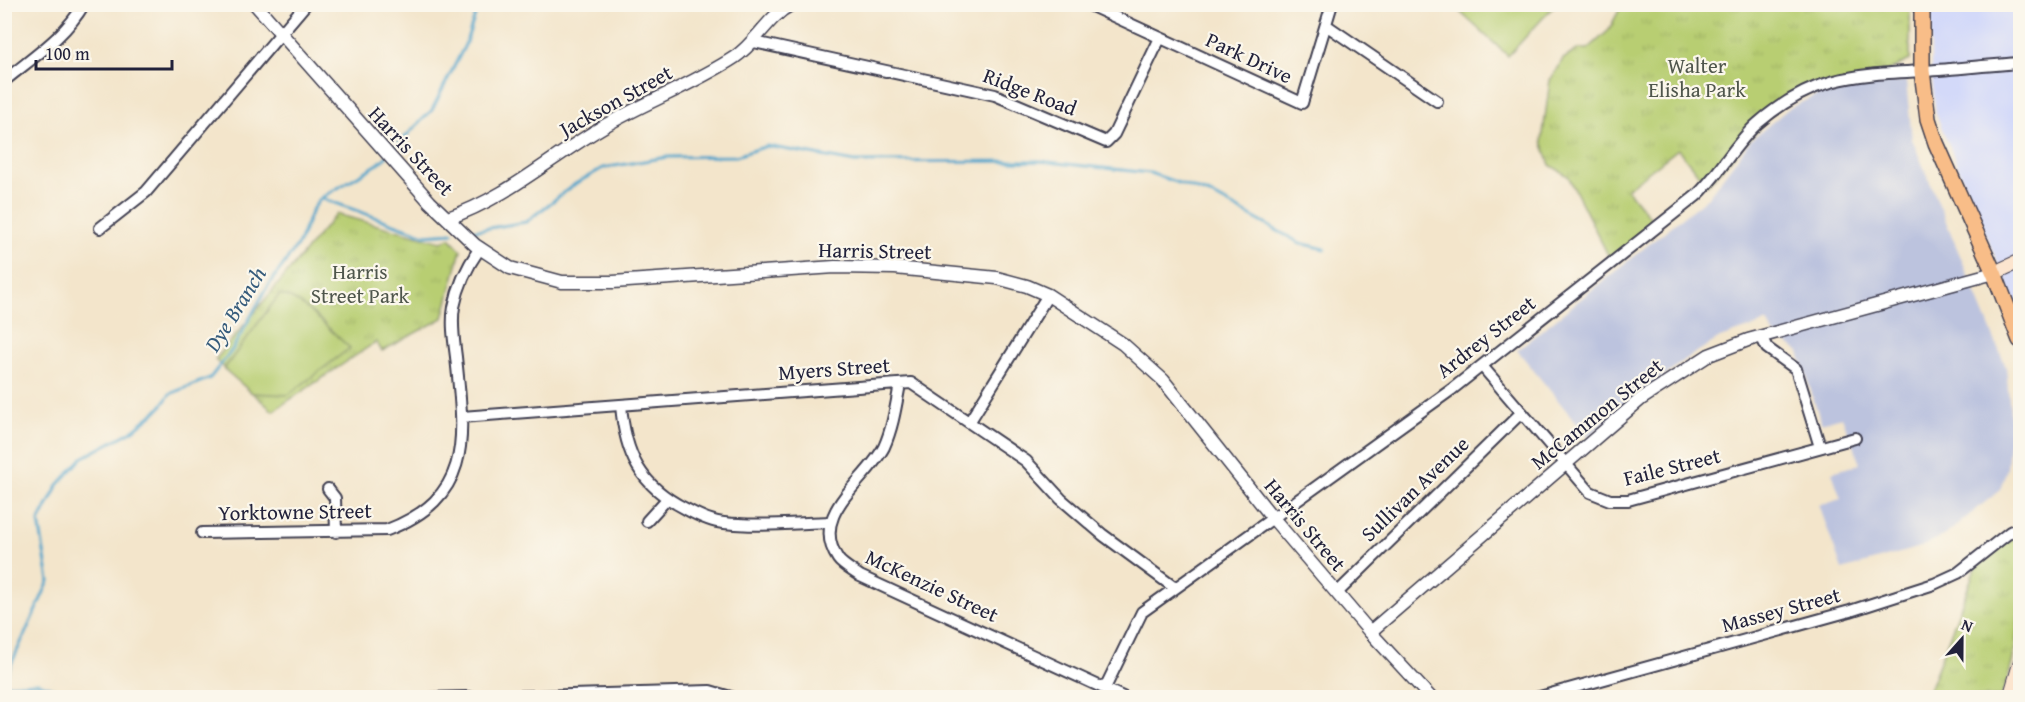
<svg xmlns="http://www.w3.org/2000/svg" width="2025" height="702" viewBox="0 0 2025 702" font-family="'Gentium Book Plus',serif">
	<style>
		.built { fill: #d3d9f9 }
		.industrial { fill: #bcc3de }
		.grass { fill: url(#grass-tufts); stroke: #6d7856; stroke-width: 1.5 }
		.pitch { fill: #b8ce72; stroke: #6d7856; stroke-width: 1.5 }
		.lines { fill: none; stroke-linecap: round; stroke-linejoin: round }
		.stream { stroke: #4fa4cb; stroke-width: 3 }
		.minor-casing { stroke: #413f51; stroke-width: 14 }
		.tertiary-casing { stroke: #413f51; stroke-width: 15 }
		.secondary-casing { stroke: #413f51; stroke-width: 16 }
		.primary-casing { stroke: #413f51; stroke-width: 18 }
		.minor { stroke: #fff; stroke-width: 10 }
		.tertiary { stroke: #fff; stroke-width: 12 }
		.secondary { stroke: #fce5cf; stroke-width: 14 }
		.primary { stroke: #f8bd88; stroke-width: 15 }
		.labels { text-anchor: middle; stroke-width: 4.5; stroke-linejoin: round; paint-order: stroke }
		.street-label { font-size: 21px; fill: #22223b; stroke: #fbf7ec }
		.park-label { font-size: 21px; fill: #4f564c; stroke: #fbf7ec }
		.water-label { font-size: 22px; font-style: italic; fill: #365c7c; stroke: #fbf7ec }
	</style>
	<defs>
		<pattern id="grass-tufts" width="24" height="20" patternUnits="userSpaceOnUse" patternTransform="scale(1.5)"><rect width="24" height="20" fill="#b8ce72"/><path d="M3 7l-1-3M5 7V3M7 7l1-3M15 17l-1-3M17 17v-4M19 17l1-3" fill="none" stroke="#9eb164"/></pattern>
	</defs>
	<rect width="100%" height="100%" fill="#fbf7ec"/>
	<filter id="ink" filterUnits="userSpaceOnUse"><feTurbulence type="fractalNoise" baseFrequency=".0167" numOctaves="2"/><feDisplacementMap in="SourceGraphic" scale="12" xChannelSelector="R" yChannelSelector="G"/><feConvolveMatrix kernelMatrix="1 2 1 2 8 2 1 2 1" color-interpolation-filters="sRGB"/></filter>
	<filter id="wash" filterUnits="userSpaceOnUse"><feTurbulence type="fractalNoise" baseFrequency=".008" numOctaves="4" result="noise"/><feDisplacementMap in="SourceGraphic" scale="24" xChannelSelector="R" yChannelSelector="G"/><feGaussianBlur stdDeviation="1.35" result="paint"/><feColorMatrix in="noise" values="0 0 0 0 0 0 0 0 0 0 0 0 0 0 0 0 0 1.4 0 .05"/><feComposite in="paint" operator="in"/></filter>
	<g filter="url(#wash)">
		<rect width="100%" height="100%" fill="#f3e5cb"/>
		<path class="built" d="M1931,5H2020V317L1936,114L1931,71Z"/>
		<path class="industrial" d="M1906,81L1912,139L2006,367L2011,422L2007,468L2000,490L1945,535L1923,546L1842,570L1819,505L1841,499L1832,472L1860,464L1842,417L1821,423L1799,352L1773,333L1767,322L1720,338L1685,359L1588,437L1517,350L1708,197L1751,140L1788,109L1829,89L1850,85Z"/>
		<path class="grass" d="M1622,5H1910V60L1887,71L1784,101L1707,185L1678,149L1627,189L1654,222L1610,259L1568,176L1550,165L1542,141L1550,80L1563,59L1579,49H1588L1608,31Z
			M336,214L441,242L450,238L461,250L443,318L382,351L376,342L273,411L215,360Z
			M2013,539L2020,542C2020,594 2022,649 2001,697L1926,698L1975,569L2007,540Z"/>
		<path class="pitch" d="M1463,5V4L1555,5L1508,56L1458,10Z
			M279,295C300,295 333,334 350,348L288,395L252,393L224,369Z"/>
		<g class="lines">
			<path class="stream" d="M391,151L432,110L465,45L479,4
				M321,198L425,235L453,233
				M471,231L526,222L575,184L603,168L667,157L736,156L767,146L855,162L1039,161L1150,173L1210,194L1300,243L1325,249
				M4,680L49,581L39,522L58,485L82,458L132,431L160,408L170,394L210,378L232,350L266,289L299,243L312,210L321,198L378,164L387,156
				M4,685L38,683L78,698"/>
		</g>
	</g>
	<g filter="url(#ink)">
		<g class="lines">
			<defs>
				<path id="minor" d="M1087,4L1302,103L1332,4
					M1326,25L1437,101
					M754,42L995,95L1106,142L1114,134L1160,38
					M4,81C33,57 65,37 84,4
					M100,228L146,192L306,4
					M1761,336L1767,348L1796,369L1820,447
					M1482,366L1590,492L1610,500H1628L1855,438
					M900,384C896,405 893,427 884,447C866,482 808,514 838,559C842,565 853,571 860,576L1125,698
					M621,405C625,454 640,486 686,509C697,515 711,522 724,523C759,527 796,523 831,522
					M462,417L911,383L1026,461L1061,499L1103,535L1175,588
					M970,421L1048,295
					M328,489L335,498L336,532
					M647,521L667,499
					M202,533L387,530C475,496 464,436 456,357C454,341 451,323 454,307C458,286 468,265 480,248
					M1337,593L1521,413
					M1105,688L1142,612L1451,390L1696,196C1720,174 1734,144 1758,123C1814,75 1856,75 1924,71C1957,69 1989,65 2020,63
					M429,698L469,697
					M469,698L710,691L734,698
					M1536,698L1850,611L1934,584L1958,573L2010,532L2020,527"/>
				<path id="tertiary" d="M255,4L430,202L475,245L510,268L562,282H613L835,267L895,268L997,278L1027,286L1048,295L1123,344L1163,380L1272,517L1370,632L1431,698
					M448,218C507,198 552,156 606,125C648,101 694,84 735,57C757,42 768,16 792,4
					M1370,632L1641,399L1709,355L1748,340L1994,273"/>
				<path id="secondary" d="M1994,273L2020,261
					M2010,698L2020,664"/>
				<path id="primary" d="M1922,4V71L1928,119L1936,143L1994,273L2020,340"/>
			</defs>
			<use href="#minor" class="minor-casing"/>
			<use href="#tertiary" class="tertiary-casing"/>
			<use href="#secondary" class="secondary-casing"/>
			<use href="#primary" class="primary-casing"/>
			<use href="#minor" class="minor"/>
			<use href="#tertiary" class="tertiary"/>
			<use href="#secondary" class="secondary"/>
			<use href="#primary" class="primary"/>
		</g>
	</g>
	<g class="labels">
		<g class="street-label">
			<text transform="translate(1249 58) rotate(25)" y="7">Park Drive</text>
			<text transform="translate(1030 92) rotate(21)" y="7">Ridge Road</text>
			<text transform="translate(616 101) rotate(-29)" y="7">Jackson Street</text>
			<text transform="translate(411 151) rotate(47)" y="7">Harris Street</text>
			<text transform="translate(875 251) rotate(1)" y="7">Harris Street</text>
			<text transform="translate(1486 337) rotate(-38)" y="7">Ardrey Street</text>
			<text transform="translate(834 369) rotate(-4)" y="7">Myers Street</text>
			<text transform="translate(1597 414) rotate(-39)" y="7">McCammon Street</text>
			<text transform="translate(1672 467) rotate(-14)" y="7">Faile Street</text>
			<text transform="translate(1415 489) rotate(-44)" y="7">Sullivan Avenue</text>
			<text transform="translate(295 512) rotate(-1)" y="7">Yorktowne Street</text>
			<text transform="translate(1305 525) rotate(50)" y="7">Harris Street</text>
			<text transform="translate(932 586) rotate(25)" y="7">McKenzie Street</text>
			<text transform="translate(1781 610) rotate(-15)" y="7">Massey Street</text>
		</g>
		<g class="park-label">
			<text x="1697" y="73">Walter<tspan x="1697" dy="24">Elisha Park</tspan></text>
			<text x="360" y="279">Harris<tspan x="360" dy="24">Street Park</tspan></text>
		</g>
		<g class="water-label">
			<text transform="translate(235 309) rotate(-58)" y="8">Dye Branch</text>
		</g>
	</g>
	<rect width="2025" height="702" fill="none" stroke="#fbf7ec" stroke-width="24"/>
	<g transform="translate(1962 639) rotate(21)" stroke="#fbf7ec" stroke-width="4.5" paint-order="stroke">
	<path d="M0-4.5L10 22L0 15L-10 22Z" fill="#22223b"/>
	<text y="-9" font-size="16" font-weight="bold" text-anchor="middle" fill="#22223b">N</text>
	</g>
	<path d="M36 60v9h136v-9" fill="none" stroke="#22223b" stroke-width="3"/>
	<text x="45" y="60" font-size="18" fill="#22223b" stroke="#fbf7ec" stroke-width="4.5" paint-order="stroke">100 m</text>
</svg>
